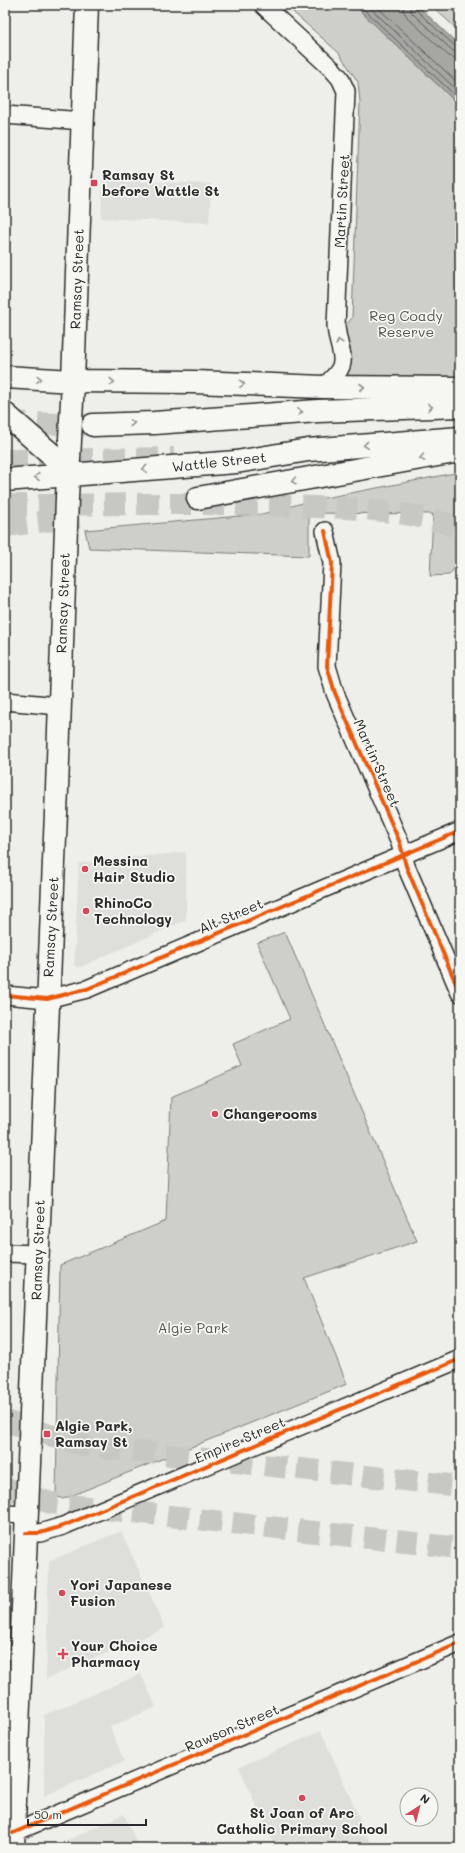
<svg xmlns="http://www.w3.org/2000/svg" width="465" height="1853" viewBox="0 0 465 1853" font-family="Mali,sans-serif">
	<style>
		.built { fill: #dededb }
		.green { fill: #cececa; stroke: #7c7c7a }
		.water { fill: #a6a6a3; stroke: #757573 }
		.lines { fill: none; stroke-linecap: round; stroke-linejoin: round }
		.shore { stroke: #5c5c5b; stroke-width: 1 }
		.motorway-tunnel { stroke: #c7c7c4; stroke-width: 22; stroke-dasharray: 22 11; stroke-linecap: butt }
		.minor-casing { stroke: #2b2b2b; stroke-width: 20 }
		.secondary-casing { stroke: #2b2b2b; stroke-width: 25 }
		.primary-casing { stroke: #2b2b2b; stroke-width: 25 }
		.trunk-casing { stroke: #2b2b2b; stroke-width: 25 }
		.motorway-casing { stroke: #2b2b2b; stroke-width: 25 }
		.minor { stroke: #f6f6f2; stroke-width: 17 }
		.secondary { stroke: #f6f6f2; stroke-width: 22 }
		.primary { stroke: #f6f6f2; stroke-width: 22 }
		.trunk { stroke: #f6f6f2; stroke-width: 22 }
		.motorway { stroke: #f6f6f2; stroke-width: 22 }
		.cycleway-casing { stroke: #f6f6f2; stroke-width: 6 }
		.cycleway { stroke: #e8590c; stroke-width: 4 }
		.oneway { stroke: #90908e }
		.poi-dot { fill: #d1495b; stroke: #f6f6f2; stroke-width: 1.5 }
		.labels { text-anchor: middle; stroke-width: 3.5; stroke-linejoin: round; paint-order: stroke }
		.poi-label { font-size: 14px; font-weight: bold; fill: #2b2b2b; stroke: #f6f6f2; text-anchor: start }
		.street-label { font-size: 14px; fill: #2b2b2b; stroke: #f6f6f2 }
		.park-label { font-size: 14px; fill: #545453; stroke: #f6f6f2 }
	</style>
	<rect width="100%" height="100%" fill="#eeeeea"/>
	<filter id="ink" filterUnits="userSpaceOnUse"><feTurbulence type="fractalNoise" baseFrequency=".025" numOctaves="2"/><feDisplacementMap in="SourceGraphic" scale="8" xChannelSelector="R" yChannelSelector="G"/><feConvolveMatrix kernelMatrix="1 2 1 2 8 2 1 2 1" color-interpolation-filters="sRGB"/></filter>
	<g filter="url(#ink)">
		<path class="built" d="M103,180L211,184L209,223L101,218Z
			M186,852V920L78,968L74,965L79,863Z
			M121,1531L165,1628L46,1679L49,1561Z
			M141,1674L156,1707L110,1727L124,1761L44,1796V1715Z
			M321,1731L364,1829L373,1848H275L239,1767Z
			M124,1814L139,1848H50Z"/>
		<path class="green" d="M285,5H354L460,106V381L345,376C353,357 350,347 343,328L352,318L360,102L358,82L339,53Z
			M431,5H460V32Z
			M460,472V562L449,575L430,576L433,514L309,513V556L89,548L85,530L262,514L314,500Z
			M285,932L417,1241L304,1278L347,1384L63,1499L56,1496L60,1265L166,1221L171,1097L242,1066L233,1044L290,1019L257,943Z"/>
		<path class="water" d="M354,5H417L460,46V106Z"/>
		<g class="lines">
			<path class="shore" d="M359,5L460,100
				M367,5L460,93
				M375,5L460,85
				M403,5L404,12L408,18L449,56L460,59
				M409,5L412,13L453,51L460,53
				M414,5L416,10L456,47L460,48"/>
			<path class="motorway-tunnel" d="M5,422L90,425
				M5,460L174,458
				M5,505C99,505 193,502 287,506C346,508 404,508 460,528
				M5,526L79,517
				M5,1421L85,1446L460,1486
				M5,1488L51,1503L460,1548"/>
			<defs>
				<path id="minor" d="M263,5L332,69L340,78L346,91L336,326C339,358 354,361 323,387
					M5,115L83,121
					M325,531L332,563L327,666L335,693L400,843L406,866L460,993
					M5,701L59,706
					M5,995L47,999L87,989L460,831
					M5,1253L38,1254
					M5,1514L27,1515
					M26,1533H40L63,1526L460,1359
					M13,1833L460,1643"/>
				<path id="secondary" d="M13,1848L57,789L67,498L73,381"/>
				<path id="primary" d="M73,381L87,5"/>
				<path id="trunk" d="M5,377L73,381L194,382L323,387L460,388
					M5,414L50,453L69,474
					M5,480L236,462L308,450L460,438"/>
				<path id="motorway" d="M93,425L154,423L318,411L460,406
					M198,498L460,451"/>
			</defs>
			<use href="#minor" class="minor-casing"/>
			<use href="#secondary" class="secondary-casing"/>
			<use href="#primary" class="primary-casing"/>
			<use href="#trunk" class="trunk-casing"/>
			<use href="#motorway" class="motorway-casing"/>
			<use href="#minor" class="minor"/>
			<use href="#secondary" class="secondary"/>
			<use href="#primary" class="primary"/>
			<use href="#trunk" class="trunk"/>
			<use href="#motorway" class="motorway"/>
			<defs>
				<path id="cycleway" d="M325,531L332,563L327,666L335,693L400,843L406,866L460,993
					M5,995L47,999L87,989L460,831
					M26,1533H40L63,1526L460,1359
					M13,1833L460,1643"/>
			</defs>
			<use href="#cycleway" class="cycleway-casing"/>
			<use href="#cycleway" class="cycleway"/>
		</g>
		<defs><path id="oneway-chevron" d="M-2-3.5L2.5 0L-2 3.5" fill="none" stroke-width="1.6" stroke-linecap="round" stroke-linejoin="round"/></defs>
		<g class="oneway">
			<use href="#oneway-chevron" transform="translate(339 342) rotate(-108)"/>
			<use href="#oneway-chevron" transform="translate(39 379) rotate(3)"/>
			<use href="#oneway-chevron" transform="translate(112 382) rotate(2)"/>
			<use href="#oneway-chevron" transform="translate(242 384) rotate(4)"/>
			<use href="#oneway-chevron" transform="translate(362 387)"/>
			<use href="#oneway-chevron" transform="translate(430 407) rotate(-2)"/>
			<use href="#oneway-chevron" transform="translate(300 412) rotate(-5)"/>
			<use href="#oneway-chevron" transform="translate(132 423) rotate(-2)"/>
			<use href="#oneway-chevron" transform="translate(366 445) rotate(175)"/>
			<use href="#oneway-chevron" transform="translate(422 458) rotate(170)"/>
			<use href="#oneway-chevron" transform="translate(145 469) rotate(176)"/>
			<use href="#oneway-chevron" transform="translate(37 477) rotate(175)"/>
			<use href="#oneway-chevron" transform="translate(294 481) rotate(170)"/>
		</g>
	</g>
	<g class="poi-dot">
		<rect x="90" y="179" width="8" height="8" rx="2"/>
		<circle cx="85" cy="869" r="4"/>
		<circle cx="86" cy="911" r="4"/>
		<circle cx="215" cy="1114" r="4"/>
		<rect x="43" y="1430" width="8" height="8" rx="2"/>
		<circle cx="62" cy="1593" r="4"/>
		<path d="M61 1648h4v4h4v4h-4v4h-4v-4h-4v-4h4z"/>
		<circle cx="302" cy="1798" r="4"/>
	</g>
	<g class="labels">
		<g class="poi-label">
			<text x="102" y="180">Ramsay St<tspan x="102" dy="16">before Wattle St</tspan></text>
			<text x="93" y="866">Messina<tspan x="93" dy="16">Hair Studio</tspan></text>
			<text x="94" y="908">RhinoCo<tspan x="94" dy="16">Technology</tspan></text>
			<text x="223" y="1119">Changerooms</text>
			<text x="55" y="1431">Algie Park,<tspan x="55" dy="16">Ramsay St</tspan></text>
			<text x="70" y="1590">Yori Japanese<tspan x="70" dy="16">Fusion</tspan></text>
			<text x="71" y="1651">Your Choice<tspan x="71" dy="16">Pharmacy</tspan></text>
			<text x="302" y="1818" text-anchor="middle">St Joan of Arc<tspan x="302" dy="16">Catholic Primary School</tspan></text>
		</g>
		<g class="street-label">
			<text transform="translate(342 201) rotate(-87)" y="5">Martin Street</text>
			<text transform="translate(77 279) rotate(-88)" y="5">Ramsay Street</text>
			<text transform="translate(219 462) rotate(-6)" y="5">Wattle Street</text>
			<text transform="translate(63 603) rotate(-88)" y="5">Ramsay Street</text>
			<text transform="translate(377 763) rotate(66)" y="5">Martin Street</text>
			<text transform="translate(231 916) rotate(-23)" y="5">Alt Street</text>
			<text transform="translate(51 927) rotate(-87)" y="5">Ramsay Street</text>
			<text transform="translate(38 1250) rotate(-88)" y="5">Ramsay Street</text>
			<text transform="translate(240 1440) rotate(-23)" y="5">Empire Street</text>
			<text transform="translate(232 1728) rotate(-23)" y="5">Rawson Street</text>
		</g>
		<g class="park-label">
			<text x="406" y="321">Reg Coady<tspan x="406" dy="16">Reserve</tspan></text>
			<text x="193" y="1333">Algie Park</text>
		</g>
	</g>
	<rect width="465" height="1853" fill="none" stroke="#f6f6f2" stroke-width="20"/>
	<rect x="10" y="10" width="445" height="1833" fill="none" stroke="#2b2b2b" stroke-width="1.5" filter="url(#ink)"/>
	<g transform="translate(419 1807) rotate(36)"><circle r="19" fill="#f6f6f2" stroke="#a5a5a2"/>
	<path d="M0-3L7 15L0 10L-7 15Z" fill="#d1495b"/>
	<text y="-6" font-size="11" font-weight="bold" text-anchor="middle" fill="#2b2b2b">N</text>
	</g>
	<path d="M28 1819v6h118v-6" fill="none" stroke="#2b2b2b" stroke-width="2"/>
	<text x="34" y="1819" font-size="12" fill="#2b2b2b" stroke="#f6f6f2" stroke-width="3" paint-order="stroke">50 m</text>
</svg>
